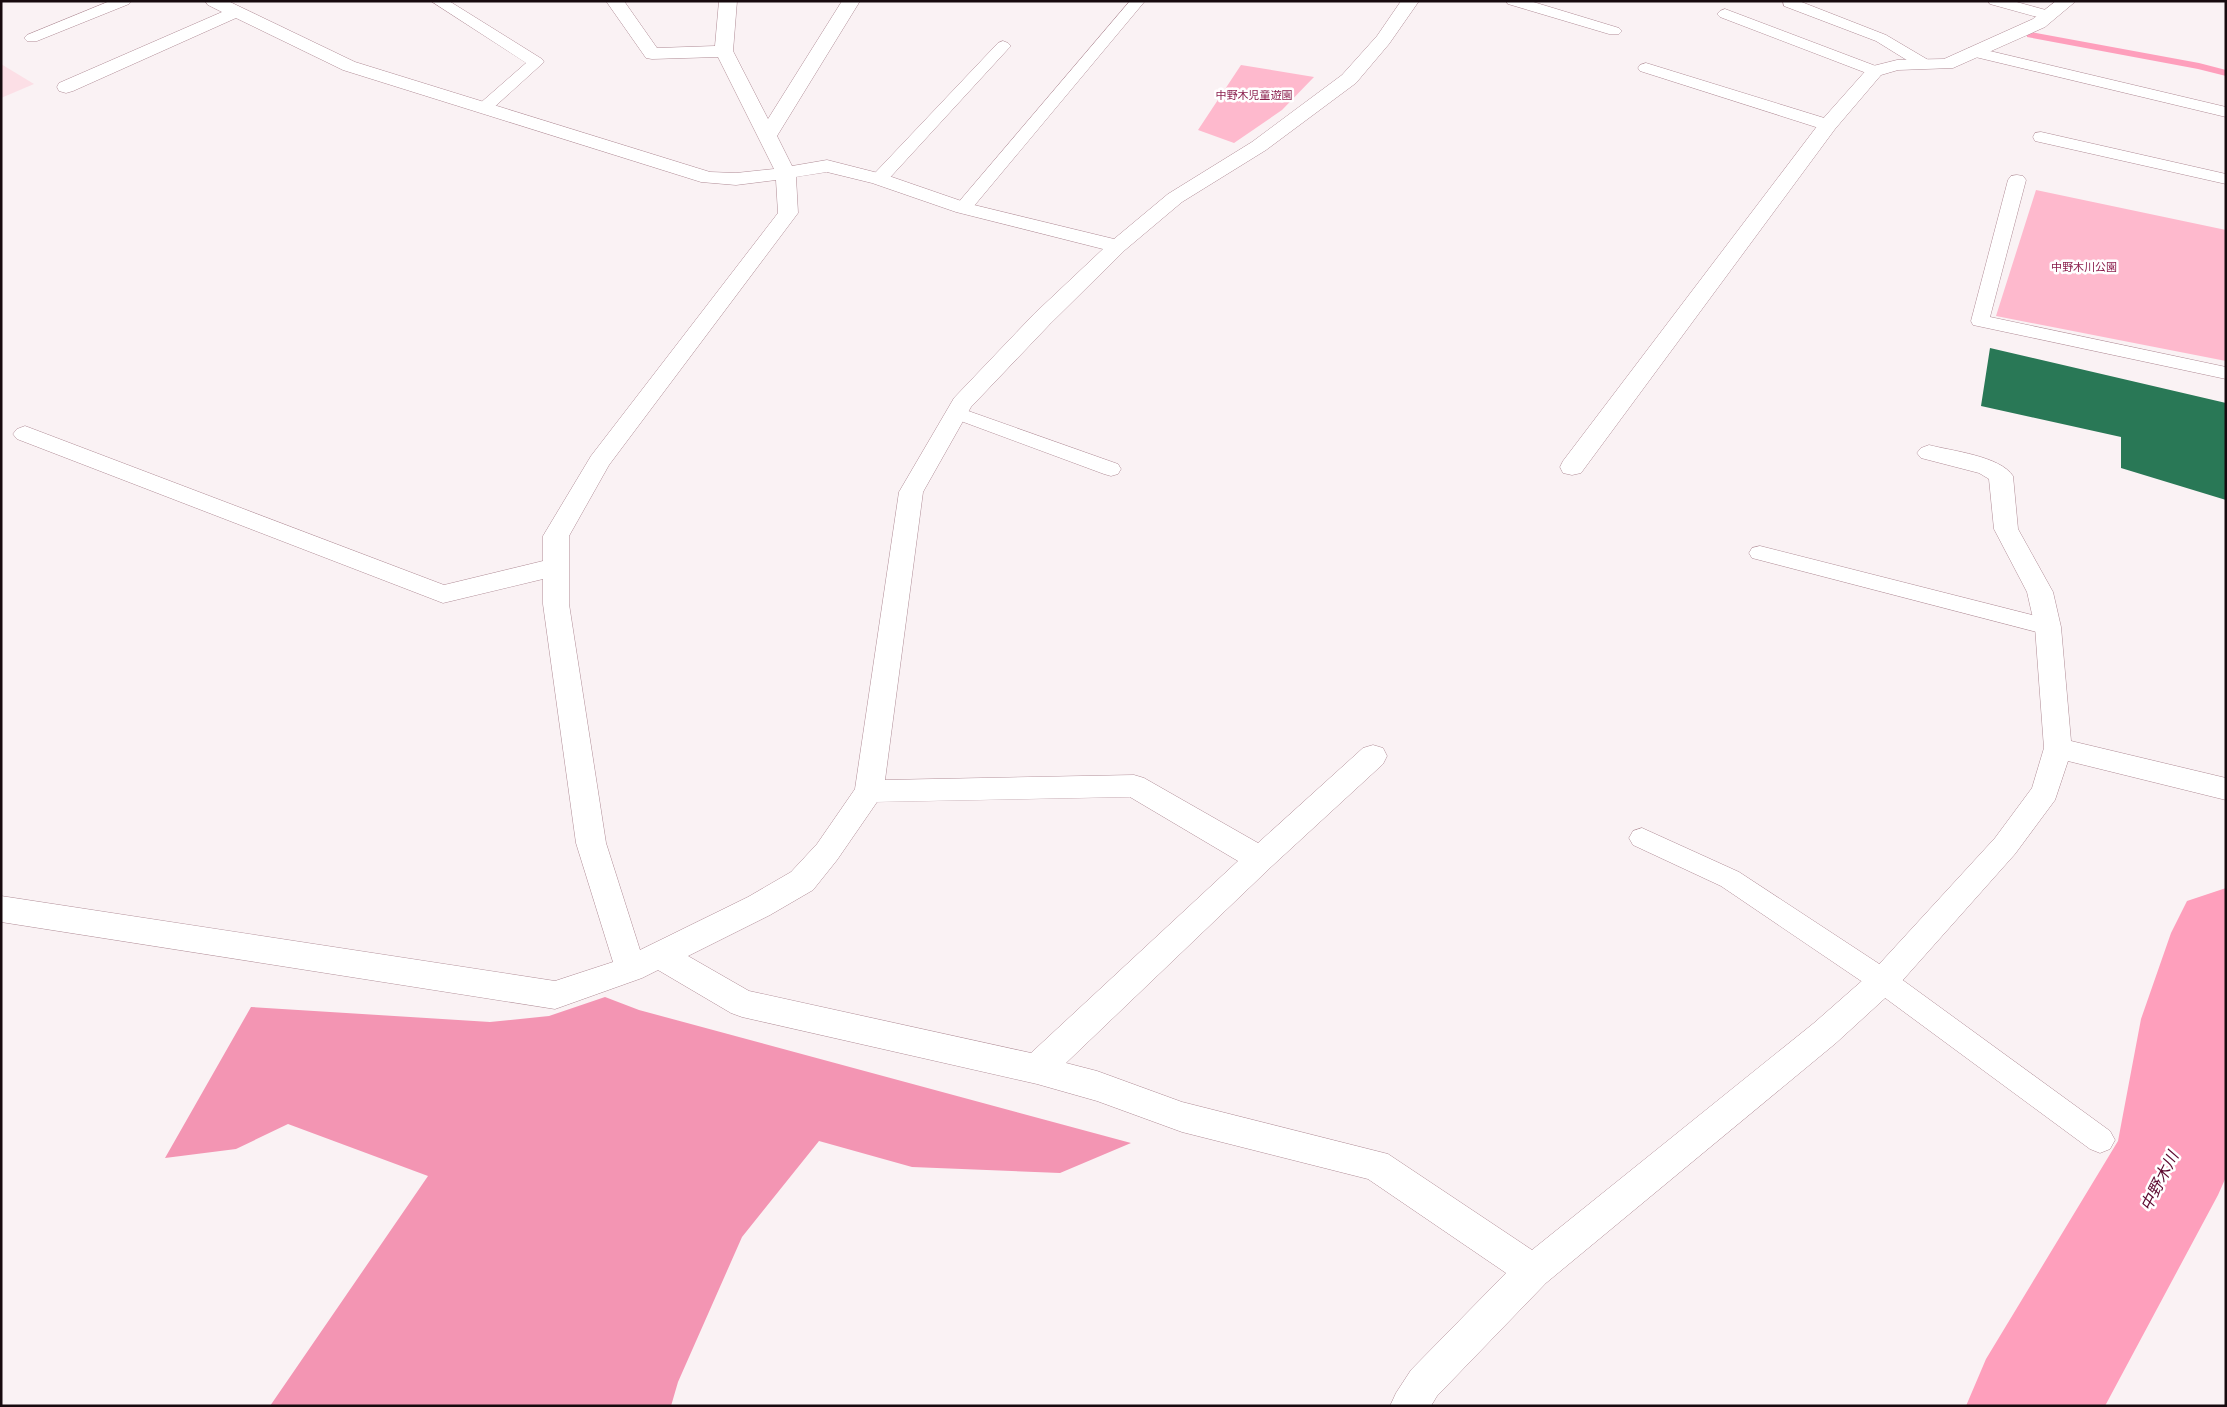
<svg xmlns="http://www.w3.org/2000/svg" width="2227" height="1407" viewBox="0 0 2227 1407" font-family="Signika,'Noto Sans JP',sans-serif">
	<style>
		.built { fill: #fcdfe6 }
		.green { fill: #feb9cd }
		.forest { fill: #f395b3 }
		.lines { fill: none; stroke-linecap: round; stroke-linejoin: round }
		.stream { fill: #fe9fbc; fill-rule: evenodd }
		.river { fill: #fe9fbc; fill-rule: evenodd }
		.building { fill: #297856 }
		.service-casing { stroke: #b08c96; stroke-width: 1 }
		.minor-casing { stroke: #b08c96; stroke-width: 1 }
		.service { fill: #fff; fill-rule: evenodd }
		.minor { fill: #fff; fill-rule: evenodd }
		.labels { text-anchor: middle; stroke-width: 5; stroke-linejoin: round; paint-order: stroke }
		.far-park-label { font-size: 11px; fill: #8a1e4c; stroke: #fff }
		.near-water-label { font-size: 16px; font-style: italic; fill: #5d092f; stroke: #fff }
	</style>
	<rect width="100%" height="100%" fill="#faf2f4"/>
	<path class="built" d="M1,64L34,84L1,98Z"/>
	<path class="green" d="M1241,65L1314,77L1282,110L1234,143L1198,130Z
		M2036,190L2226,230V361L1996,316Z"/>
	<path class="forest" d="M605,997L639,1010L1131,1143L1060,1173L912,1167L819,1141L742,1237L678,1382L671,1406H270L428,1176L288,1124L236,1149L165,1158L251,1007L490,1022L549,1016Z"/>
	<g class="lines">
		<path class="stream" d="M2031,32L2199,63L2226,70V76L2198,69L2027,37V33Z"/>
		<path class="river" d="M2226,888V1177L2218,1195L2105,1406H1966L1986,1359L2118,1141L2141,1019L2171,933L2187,901Z"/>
	</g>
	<path class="building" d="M1990,348L2226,403V500L2121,468V437L1981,406Z"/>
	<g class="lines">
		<defs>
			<path id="service" d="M110,1H131L129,4L37,41H27L24,38L27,35Z
				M431,1H449L542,59L544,62L490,111H478L476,108L478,105L526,63Z
				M1130,1H1145L969,212H957L954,208L957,204Z
				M1506,1H1530L1619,28L1622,31L1619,34H1609L1508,4Z
				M1783,1H1799L1886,35L1930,61L1932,64L1930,67H1918L1876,41L1784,6Z
				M1988,1H2013L2053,12L2056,15L2053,18L2048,20L1990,4Z
				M1725,9L1881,68L1883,71L1881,74H1869L1720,17L1717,14L1720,11Z
				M1003,41L1008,43L1011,46L1008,49L885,183H873L870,179L873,175L998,43Z
				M1973,47L2226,107V117L1967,55L1965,52L1967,49Z
				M1646,63L1834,121L1836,125L1834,129H1822L1640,71L1638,68L1640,65Z
				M2041,132L2226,174V184L2035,141L2033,137L2035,133Z
				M2017,175L2023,176L2026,180L1990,317L2226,367V379L1973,325L1971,321L2008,180L2011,176Z
				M957,407L1118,464L1121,469L1118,474L1111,476L1104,474L950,417L947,413L950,409Z
				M1760,546L2048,619L2056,621L2059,627L2056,633L2048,635L1752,558L1749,553L1752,548Z
				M1642,828L1739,872L1893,973L2110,1131L2115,1140L2110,1149L2100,1153L2090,1149L1873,989L1721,886L1633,845L1629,838L1633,831Z"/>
			<path id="minor" d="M205,1H228L355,62L710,172L736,173L774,169L718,57L652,59L646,58L606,1H624L657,48L715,46L719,1H737L733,51L768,119L842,1H860L777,136L792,166L827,160L886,175L970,204L1114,239L1168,194L1252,142L1342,75L1377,36L1401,1H1419L1389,44L1356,83L1266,150L1182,202L1125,250L1050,324L971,407L923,492L885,780L1134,775L1144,778L1258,843L1363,748L1373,745L1383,748L1387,756L1383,764L1271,867L1066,1063L1097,1071L1182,1102L1388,1154L1532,1250L1814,1023L1872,972L1995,838L2032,788L2044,748L2035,627L2027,592L1994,529L1989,479L1979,473L1921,458L1917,453L1921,448L1929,445C1952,451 2000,456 2013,476L2018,529L2053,592L2061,627L2071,741L2226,778V800L2068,761L2055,800L2015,854L1894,990L1836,1043L1546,1283L1437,1396L1431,1406H1390L1396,1393L1411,1370L1506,1273L1368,1179L1182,1132L1097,1101L1037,1084L742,1017L731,1013L658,970L642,978L555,1009L1,922V896L555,981L613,962L576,843L543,604V579L443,603L17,439L13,434L17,429L25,426L33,429L444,585L543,561V536L591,456L778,213L776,180L736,185L701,182L343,70L236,18L73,91L66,93L59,91L57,87L59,83L222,12L208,5ZM827,172L872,183L956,212L1103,249L1034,314L954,398L899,492L855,789L817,844L791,872L748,897L640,950L606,843L569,604V536L609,465L798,213L796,177ZM1130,797L1238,861L1031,1053L749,991L688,956L770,915L813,890L837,860L877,802Z
				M2056,1H2076L2045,27L1953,68L1898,70L1881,75L1835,129L1581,473L1572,475L1563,473L1560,467L1563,461L1821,121L1869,67L1897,60L1944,59L2033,19Z"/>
		</defs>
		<use href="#service" class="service-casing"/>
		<use href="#minor" class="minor-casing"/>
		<use href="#service" class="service"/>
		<use href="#minor" class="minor"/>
	</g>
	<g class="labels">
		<g class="far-park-label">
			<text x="1254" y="99">中野木児童遊園</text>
			<text x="2084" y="271">中野木川公園</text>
		</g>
		<g class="near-water-label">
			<text transform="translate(2159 1181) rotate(-63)" y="6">中野木川</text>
		</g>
	</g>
	<rect width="2227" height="1407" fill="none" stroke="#170a0e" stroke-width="5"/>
</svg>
